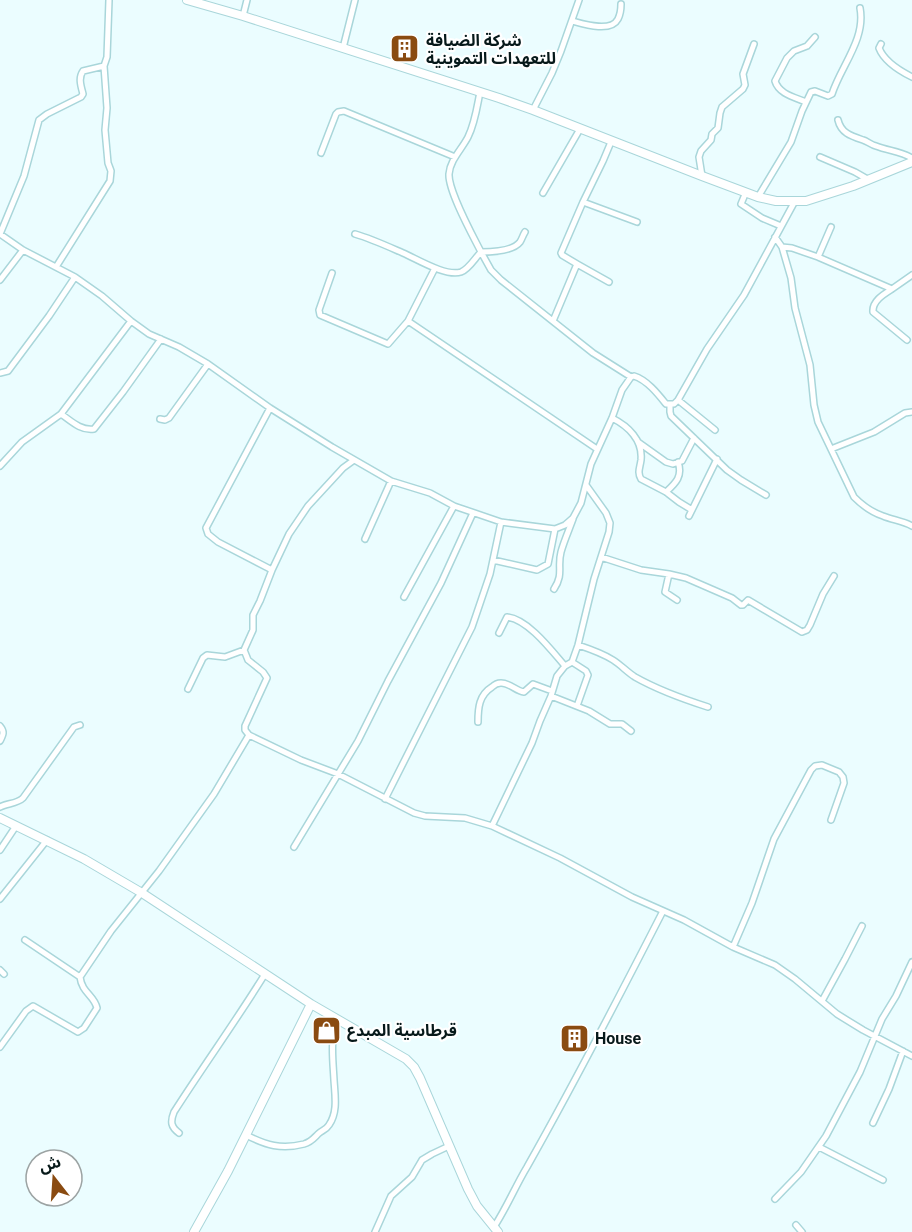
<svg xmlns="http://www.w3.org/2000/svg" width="912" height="1232" viewBox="0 0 912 1232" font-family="Roboto,'Noto Sans Arabic',sans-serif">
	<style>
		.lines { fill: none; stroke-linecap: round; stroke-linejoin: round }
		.street-casing { stroke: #a9d6da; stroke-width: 8 }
		.secondary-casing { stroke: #a9d6da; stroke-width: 10 }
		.street { stroke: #fff; stroke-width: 5 }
		.secondary { stroke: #fff; stroke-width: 8 }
		.labels { text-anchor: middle; stroke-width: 4.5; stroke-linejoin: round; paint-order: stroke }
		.poi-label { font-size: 16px; font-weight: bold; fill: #07191a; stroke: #fff; text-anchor: start }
	</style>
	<rect width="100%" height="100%" fill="#ebfdff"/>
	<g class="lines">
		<defs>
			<path id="street" d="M243,16L247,0
				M572,21C583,24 611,33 618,19C620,15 621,9 621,4
				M881,44L879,48C884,61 900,71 912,77
				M343,48L355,0
				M806,102C794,97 779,94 775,81L787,58L794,51L807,46L815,37
				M533,110L552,73L561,51L579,0
				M838,120C841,133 851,136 863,140C867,141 871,145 876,146C889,151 900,151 912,158
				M321,153L336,114L338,112L344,111L455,157
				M820,157L855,172L869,180
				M702,176L699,157L701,151L711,140L712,134L718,128L720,113L722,107L743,89L745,85L743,74L754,44
				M746,192L741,204L762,218L781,226
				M543,193L580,129
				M758,197L791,142L802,111L811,92L815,91L828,96L832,94C841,66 866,39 860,8
				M583,202L637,222
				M0,234L23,250L75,277L102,296L131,321L149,334L179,347L208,364L270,408L332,447L391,481L430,493L454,506L501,522L555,529L565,525L573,518L581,503L591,464L612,418L622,390L631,377L634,376C647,380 658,394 666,404H674L678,400L707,349L744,295L795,201
				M0,234L24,176L39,120L47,114L81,97L83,94C81,86 78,78 83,71L104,66
				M355,234C372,239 387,246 403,253C417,259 446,277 461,272C469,269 475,258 481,252C473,236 448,191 449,174C450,160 462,149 468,137C475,123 477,107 480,92
				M775,237L782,247L791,278L795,308L810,365L814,405L818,422L854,497C863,506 871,512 883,516C893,520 903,521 912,526
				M782,247L792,248L818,257L892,289L912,275
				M481,252L491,270L501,280L593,353L631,377
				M481,252C491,252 513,251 520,242C522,239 523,235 525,232
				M818,257L831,227
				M577,264L609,282
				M56,267L110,181L111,171L108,163L105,130L107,108L104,66L107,57L109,0
				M332,273L319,310L320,315L388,344L408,321L435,268
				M0,280L23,250
				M892,289C884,294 872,301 873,312L907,340
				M408,321L597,449
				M553,321L577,264L562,255L561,253L583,202L603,161L611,142
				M0,373L8,371L49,316L75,277
				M678,400L715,430
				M670,405V412L671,416L727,470L741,480L766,495
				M270,408L206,528L208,534L218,542L272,570
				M61,414C71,421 81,431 94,429L123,392L161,339
				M612,418C628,426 643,440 641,460C640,468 637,472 641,479L666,492L679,502L692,510
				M160,419L165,420L169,418L208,364
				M638,442L666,462L673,464L682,461L694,438
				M831,449L874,432L905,413L912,412
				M0,466L22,442L61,414L131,321
				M666,492C676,483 683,476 678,462
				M689,516L717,459
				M365,539L391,481
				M601,557L641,570L669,574L686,578L732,598L741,605H743L748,600L802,632L807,630L810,625L823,594L834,576
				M493,560L537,570L548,564L555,529
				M669,574L665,592L677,600
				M554,589C564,574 557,567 561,552C564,541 569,530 573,519
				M404,597L454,506
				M499,633L507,617C528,619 552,651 565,666
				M578,645C590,649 602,653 613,660C621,665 627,672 635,677C658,690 683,699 708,707
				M572,662L586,671L588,675L577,706
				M188,689L203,658L207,655L225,657L244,650
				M551,696L589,711L610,724H622L631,731
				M478,722C478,708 479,695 492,687C494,685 498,683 501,683C510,683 516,691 524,692L533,684L552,691
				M0,726C5,732 3,735 0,741
				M249,735L301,760L338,774L414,813L425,816L465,818L492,826L560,858L632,897L684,920L733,947L775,965L795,979L837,1014L863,1030L912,1056
				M385,799L472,627L490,574L501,522
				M0,807C7,803 17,804 23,798L74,727L80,725
				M492,826L532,743L540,721L551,696L557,676L565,666L572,662L578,645L594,579L609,532L610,523L606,513L586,485
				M294,847L358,741L388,681L441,583L473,513
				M0,850L16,826
				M0,899L47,840
				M25,940L80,977
				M733,947L752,903L774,839L811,770L815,766L822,765L839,772L843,777L844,783L831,820
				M0,970L4,974
				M822,1001L845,959L862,926
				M0,1047L26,1011L33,1006L78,1032L84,1028L97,1008C94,995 82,993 80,977L111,931L159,871L214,794L249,735L245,730V726L267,678L263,672L248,660L244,650L253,630V615L260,601L272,570L289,534L308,506L343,468L354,460
				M873,1123L889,1089L903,1051
				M179,1133C171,1127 170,1122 174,1112C204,1065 236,1021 265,974
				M246,1135C266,1145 281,1150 304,1144C311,1142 313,1139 318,1134C322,1130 326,1130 329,1125C338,1112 335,1096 334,1080C333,1061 330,1039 337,1021
				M819,1147L883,1180
				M775,1199L801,1172L826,1136L860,1072L882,1019L896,996L912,962
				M796,1225L802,1232
				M494,1227C507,1207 515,1187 527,1167C575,1082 619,997 663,911
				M375,1232L391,1196L412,1177L422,1160L432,1154L449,1146"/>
			<path id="secondary" d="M187,0L243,16L499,98L533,110L702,176L758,197L776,201H806L853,186L912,162
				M0,818L84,859L142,893L311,1004L406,1059L414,1067L420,1078L468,1189L477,1206L498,1232
				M194,1232L228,1171L311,1004"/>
		</defs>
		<use href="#street" class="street-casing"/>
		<use href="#secondary" class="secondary-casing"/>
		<use href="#street" class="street"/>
		<use href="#secondary" class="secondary"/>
	</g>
	<defs>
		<symbol id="building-square" viewBox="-11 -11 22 22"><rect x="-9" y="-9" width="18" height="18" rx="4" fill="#8a4b11" stroke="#fff"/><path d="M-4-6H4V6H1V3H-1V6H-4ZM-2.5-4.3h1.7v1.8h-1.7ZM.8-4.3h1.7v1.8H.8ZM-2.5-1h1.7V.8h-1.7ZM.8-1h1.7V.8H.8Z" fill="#fff"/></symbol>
		<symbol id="shop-square" viewBox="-11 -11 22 22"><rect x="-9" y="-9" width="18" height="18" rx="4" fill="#8a4b11" stroke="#fff"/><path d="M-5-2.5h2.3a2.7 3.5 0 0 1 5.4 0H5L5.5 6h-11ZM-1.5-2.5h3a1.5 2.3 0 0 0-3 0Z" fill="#fff"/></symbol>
	</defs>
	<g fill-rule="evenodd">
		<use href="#building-square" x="388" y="32" width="33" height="33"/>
		<use href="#shop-square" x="310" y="1014" width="33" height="33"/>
		<use href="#building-square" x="558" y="1022" width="33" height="33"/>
	</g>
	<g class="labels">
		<g class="poi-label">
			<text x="426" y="46">شركة الضيافة<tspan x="426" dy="18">للتعهدات التموينية</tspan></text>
			<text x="347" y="1036">قرطاسية المبدع</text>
			<text x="595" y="1044">House</text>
		</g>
	</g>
	<g transform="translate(54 1178) rotate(343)"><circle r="28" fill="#ffffff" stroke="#9ca3a3" stroke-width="1.5"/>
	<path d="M0-4.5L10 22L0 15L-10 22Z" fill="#8a4b11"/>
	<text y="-9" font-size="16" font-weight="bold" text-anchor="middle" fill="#07191a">ش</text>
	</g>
</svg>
